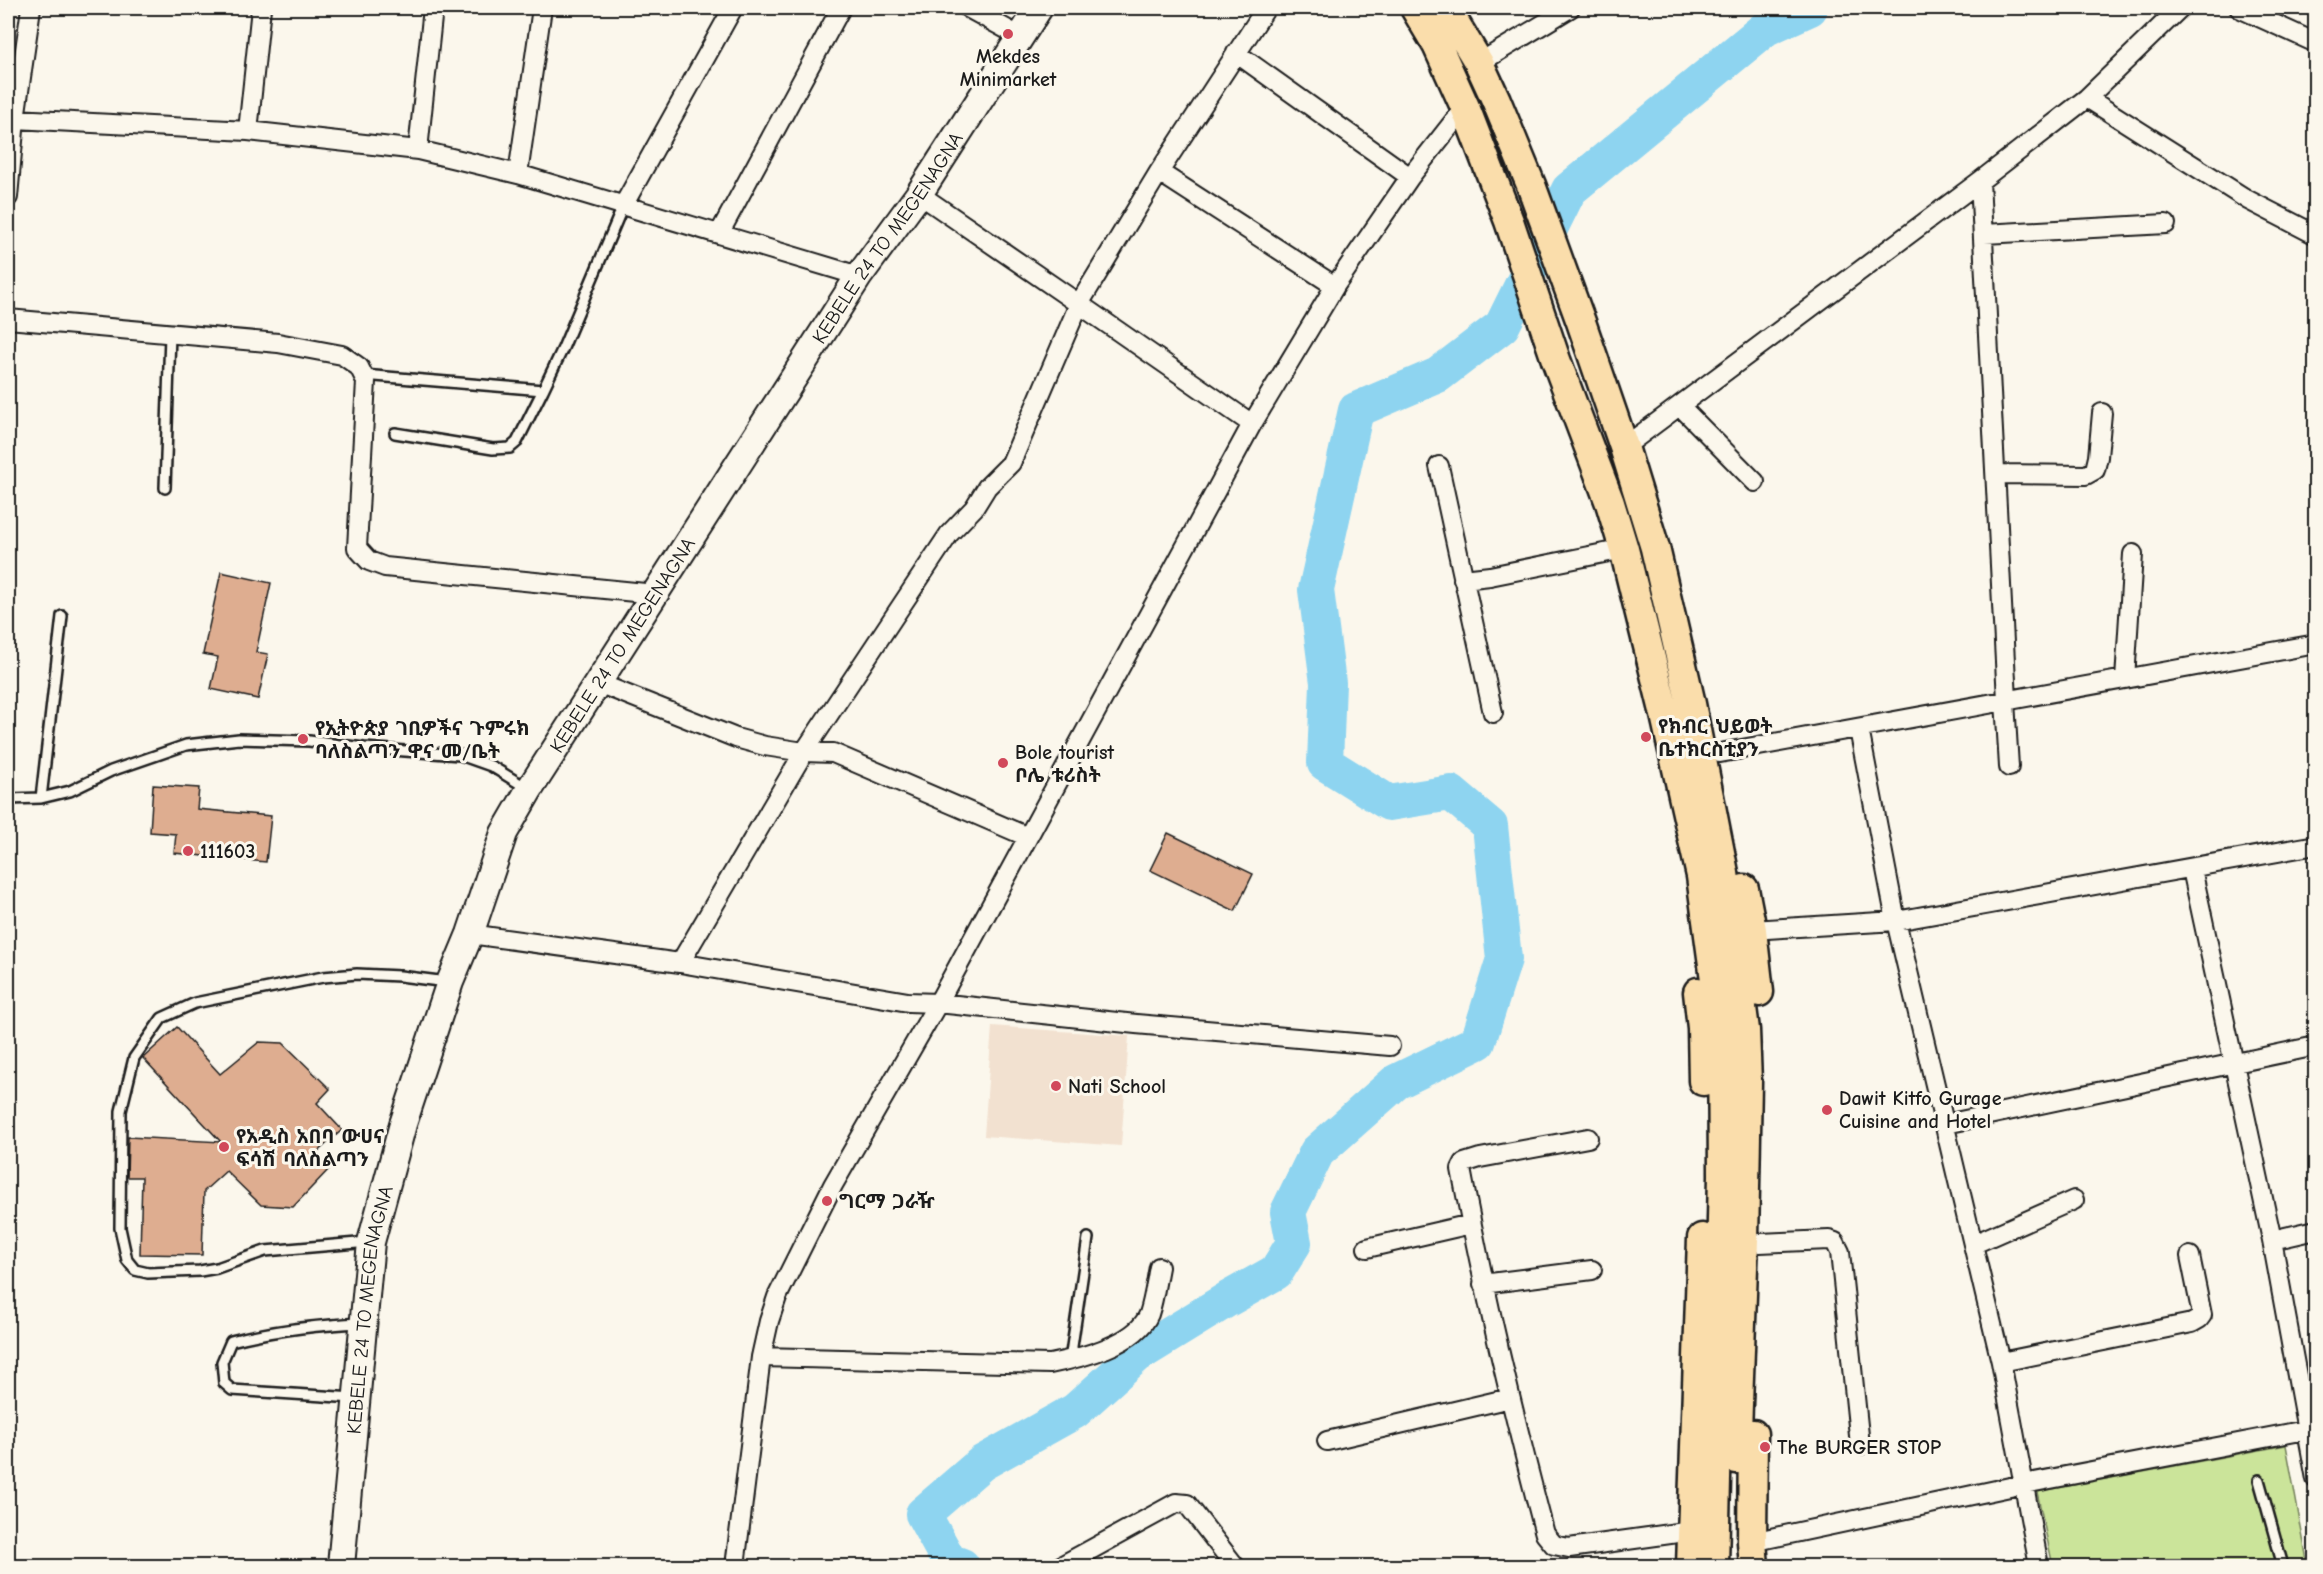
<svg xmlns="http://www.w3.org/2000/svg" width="2323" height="1574" viewBox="0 0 2323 1574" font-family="'Comic Neue','Noto Sans Ethiopic',sans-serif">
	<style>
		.built { fill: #f2e1d0 }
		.green { fill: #cbe49a; stroke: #74805b; stroke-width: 1.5 }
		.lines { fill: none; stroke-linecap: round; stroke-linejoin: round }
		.river { stroke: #8ed4f0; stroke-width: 36 }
		.building { fill: #dead90; stroke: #1c1c1c; stroke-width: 1.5 }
		.service-casing { stroke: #1c1c1c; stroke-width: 14 }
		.minor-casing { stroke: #1c1c1c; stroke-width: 22 }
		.secondary-casing { stroke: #1c1c1c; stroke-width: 30 }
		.primary-casing { stroke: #1c1c1c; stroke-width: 33 }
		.service { stroke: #fbf7ec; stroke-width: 9 }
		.minor { stroke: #fbf7ec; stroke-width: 18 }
		.secondary { stroke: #fbf7ec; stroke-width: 26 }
		.primary { stroke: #faddab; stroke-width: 28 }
		.poi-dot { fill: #d1495b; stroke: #fbf7ec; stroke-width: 2 }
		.labels { text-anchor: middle; stroke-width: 6; stroke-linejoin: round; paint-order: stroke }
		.poi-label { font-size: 20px; font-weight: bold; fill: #1c1c1c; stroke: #fbf7ec; text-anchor: start }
		.street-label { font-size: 20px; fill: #1c1c1c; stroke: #fbf7ec }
	</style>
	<rect width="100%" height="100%" fill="#fbf7ec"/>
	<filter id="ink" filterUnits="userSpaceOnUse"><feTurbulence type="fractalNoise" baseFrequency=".0167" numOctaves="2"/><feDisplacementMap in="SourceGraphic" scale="12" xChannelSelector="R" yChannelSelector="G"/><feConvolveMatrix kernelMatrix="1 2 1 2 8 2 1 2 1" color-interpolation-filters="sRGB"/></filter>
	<g filter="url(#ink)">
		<path class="built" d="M992,1026L1129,1036L1121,1146L984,1136Z"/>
		<path class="green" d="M2286,1445L2308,1566H2053L2037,1492Z"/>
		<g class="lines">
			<path class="river" d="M962,1566L949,1561L923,1514L982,1463L1075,1411L1137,1355L1228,1299L1276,1272L1294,1243L1288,1212L1317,1152L1396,1082L1478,1042L1504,959L1490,826L1451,793L1389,803L1325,763L1328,683L1316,590L1356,410L1438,375L1502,326L1569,190L1766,28L1810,8"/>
		</g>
		<path class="building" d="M221,572L271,583L256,652L268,654L258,699L211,689L218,657L203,654Z
			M153,785L199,788L197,809L271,816L266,862L174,853L176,834L150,832Z
			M1168,833L1253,874L1235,911L1150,870Z
			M177,1027L220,1074L259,1042L283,1043L330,1089L317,1103L342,1130L315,1154L330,1168L293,1207L261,1205L226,1171L204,1191L202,1255L140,1254L142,1177H127L128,1137L221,1142L143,1058Z"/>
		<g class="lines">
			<defs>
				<path id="service" d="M363,375L543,390L563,348L623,206
					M395,433L493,449L510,448L517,442L543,390
					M165,488L170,334
					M41,798L62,616
					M8,799L41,798L70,791L111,771L186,745L239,739L309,741L364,748L460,755L491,766L527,788
					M369,1242L265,1251L217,1268L200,1271L148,1273L135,1270L127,1260L120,1228L121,1111L134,1058L162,1018L195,1003L323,977L357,974L400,976L447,982
					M1070,1360L1088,1238
					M354,1398L232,1390L224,1383L222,1362L231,1341C274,1330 317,1325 362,1323
					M2259,1480L2283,1566"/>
				<path id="minor" d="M968,8L1021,37
					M2239,8L2316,43
					M1236,53L1410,177
					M1479,63L1570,8
					M2087,98L2248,200L2316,235
					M15,119L248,131L418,150L518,174L859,276
					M248,131L261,8
					M418,150L433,8
					M1159,172L1335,286
					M518,174L542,8
					M1980,181L2007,700
					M8,197L15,119L31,8
					M623,206L733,8
					M719,234L841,8
					M1984,234L2166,224
					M8,319L278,343L342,355L359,367L366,381L357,548L369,561L385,567L655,594
					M1680,406L1755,482
					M1252,424L1079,304L1159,172L1266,8
					M1624,447L1980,181L2087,98L2180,8
					M1439,466L1493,713
					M1996,474L2086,475L2095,470L2098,457L2102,413
					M1463,579L1490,576L1624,549
					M2125,679L2133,554
					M598,683L736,738L765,746L804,752L833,753L1028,837
					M2005,701L2009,767
					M1859,729L1896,921L2001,1362L2039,1566
					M1720,753L2316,644
					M2192,869L2272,1240L2316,1479
					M1752,930L1896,921L2316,845
					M470,934L680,963L908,1002L938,1003L1136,1024L1390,1046
					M680,963L804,752L949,534L974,508L987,487L1011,463L1079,304L919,194
					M1946,1124L2316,1046
					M1588,1138L1480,1158L1464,1163L1461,1169C1484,1292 1513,1413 1545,1534L1554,1545L1569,1548L1692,1531
					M2272,1240L2316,1230
					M1760,1243L1829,1240L1835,1242L1840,1252L1860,1445
					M1974,1244L2074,1200
					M1367,1248L1471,1224
					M1483,1284L1592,1270
					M761,1357L1050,1364C1080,1358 1136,1345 1149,1314C1154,1299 1156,1282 1159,1267
					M2001,1362L2192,1323L2199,1319L2202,1315L2190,1256
					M1327,1441L1510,1398
					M1752,1542L2024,1484L2306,1430
					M735,1566L761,1357L769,1321L777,1297L833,1185L938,1003L1252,424L1335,286L1410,177L1465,107
					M1061,1566L1176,1503L1187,1504L1235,1566"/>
				<g id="secondary">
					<path id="s1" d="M341,1566L371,1242L403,1124L450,982L470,934L504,833L529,790L859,276L919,194L1039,8"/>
				</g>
				<path id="primary" d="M1415,8L1437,45L1465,107L1509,221L1556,360L1610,503L1624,549L1665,715L1701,876L1722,1031L1723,1175L1714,1566
					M1446,8L1479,63L1496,100L1531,185L1581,322L1624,447L1655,548L1691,704L1724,873L1745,1030L1747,1082L1744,1240L1736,1459
					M1744,889L1752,930L1759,992
					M1698,992L1702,1028L1703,1081
					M1753,1434L1752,1542L1754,1566
					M1691,1566L1702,1238"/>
			</defs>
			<use href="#service" class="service-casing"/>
			<use href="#minor" class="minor-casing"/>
			<use href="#secondary" class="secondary-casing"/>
			<use href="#primary" class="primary-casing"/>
			<use href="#service" class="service"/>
			<use href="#minor" class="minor"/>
			<use href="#secondary" class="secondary"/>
			<use href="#primary" class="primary"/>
		</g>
	</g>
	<g class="poi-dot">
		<circle cx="1008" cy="34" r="6"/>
		<circle cx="1646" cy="737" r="6"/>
		<circle cx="303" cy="739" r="6"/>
		<circle cx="1003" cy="763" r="6"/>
		<circle cx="188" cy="851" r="6"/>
		<circle cx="1056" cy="1086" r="6"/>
		<circle cx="1827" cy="1110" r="6"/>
		<circle cx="224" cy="1147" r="6"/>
		<circle cx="827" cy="1201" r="6"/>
		<circle cx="1765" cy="1447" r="6"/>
	</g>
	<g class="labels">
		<g class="poi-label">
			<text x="1008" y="63" text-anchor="middle">Mekdes<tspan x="1008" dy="23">Minimarket</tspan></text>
			<text x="1658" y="733">የክብር ህይወት<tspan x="1658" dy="23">ቤተክርስቲያን</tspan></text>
			<text x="315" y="735">የኢትዮጵያ ገቢዎችና ጉምሩክ<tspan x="315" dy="23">ባለስልጣን ዋና መ/ቤት</tspan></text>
			<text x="1015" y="759">Bole tourist<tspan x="1015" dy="23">ቦሌ ቱሪስት</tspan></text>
			<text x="200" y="858">111603</text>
			<text x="1068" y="1093">Nati School</text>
			<text x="1839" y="1105">Dawit Kitfo Gurage<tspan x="1839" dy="23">Cuisine and Hotel</tspan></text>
			<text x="236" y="1143">የአዲስ አበባ ውሀና<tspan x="236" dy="23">ፍሳሽ ባለስልጣን</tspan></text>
			<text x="839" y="1208">ግርማ ጋራዥ</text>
			<text x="1777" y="1454">The BURGER STOP</text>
		</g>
		<g class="street-label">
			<text dy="7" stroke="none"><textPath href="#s1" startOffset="1464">KEBELE 24 TO MEGENAGNA</textPath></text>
			<text dy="7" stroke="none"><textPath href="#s1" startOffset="978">KEBELE 24 TO MEGENAGNA</textPath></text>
			<text dy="7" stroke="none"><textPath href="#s1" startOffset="258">KEBELE 24 TO MEGENAGNA</textPath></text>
		</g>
	</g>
	<rect width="2323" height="1574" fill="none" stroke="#fbf7ec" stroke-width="30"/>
	<rect x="15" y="15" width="2293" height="1544" fill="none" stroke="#1c1c1c" stroke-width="2" filter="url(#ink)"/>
</svg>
